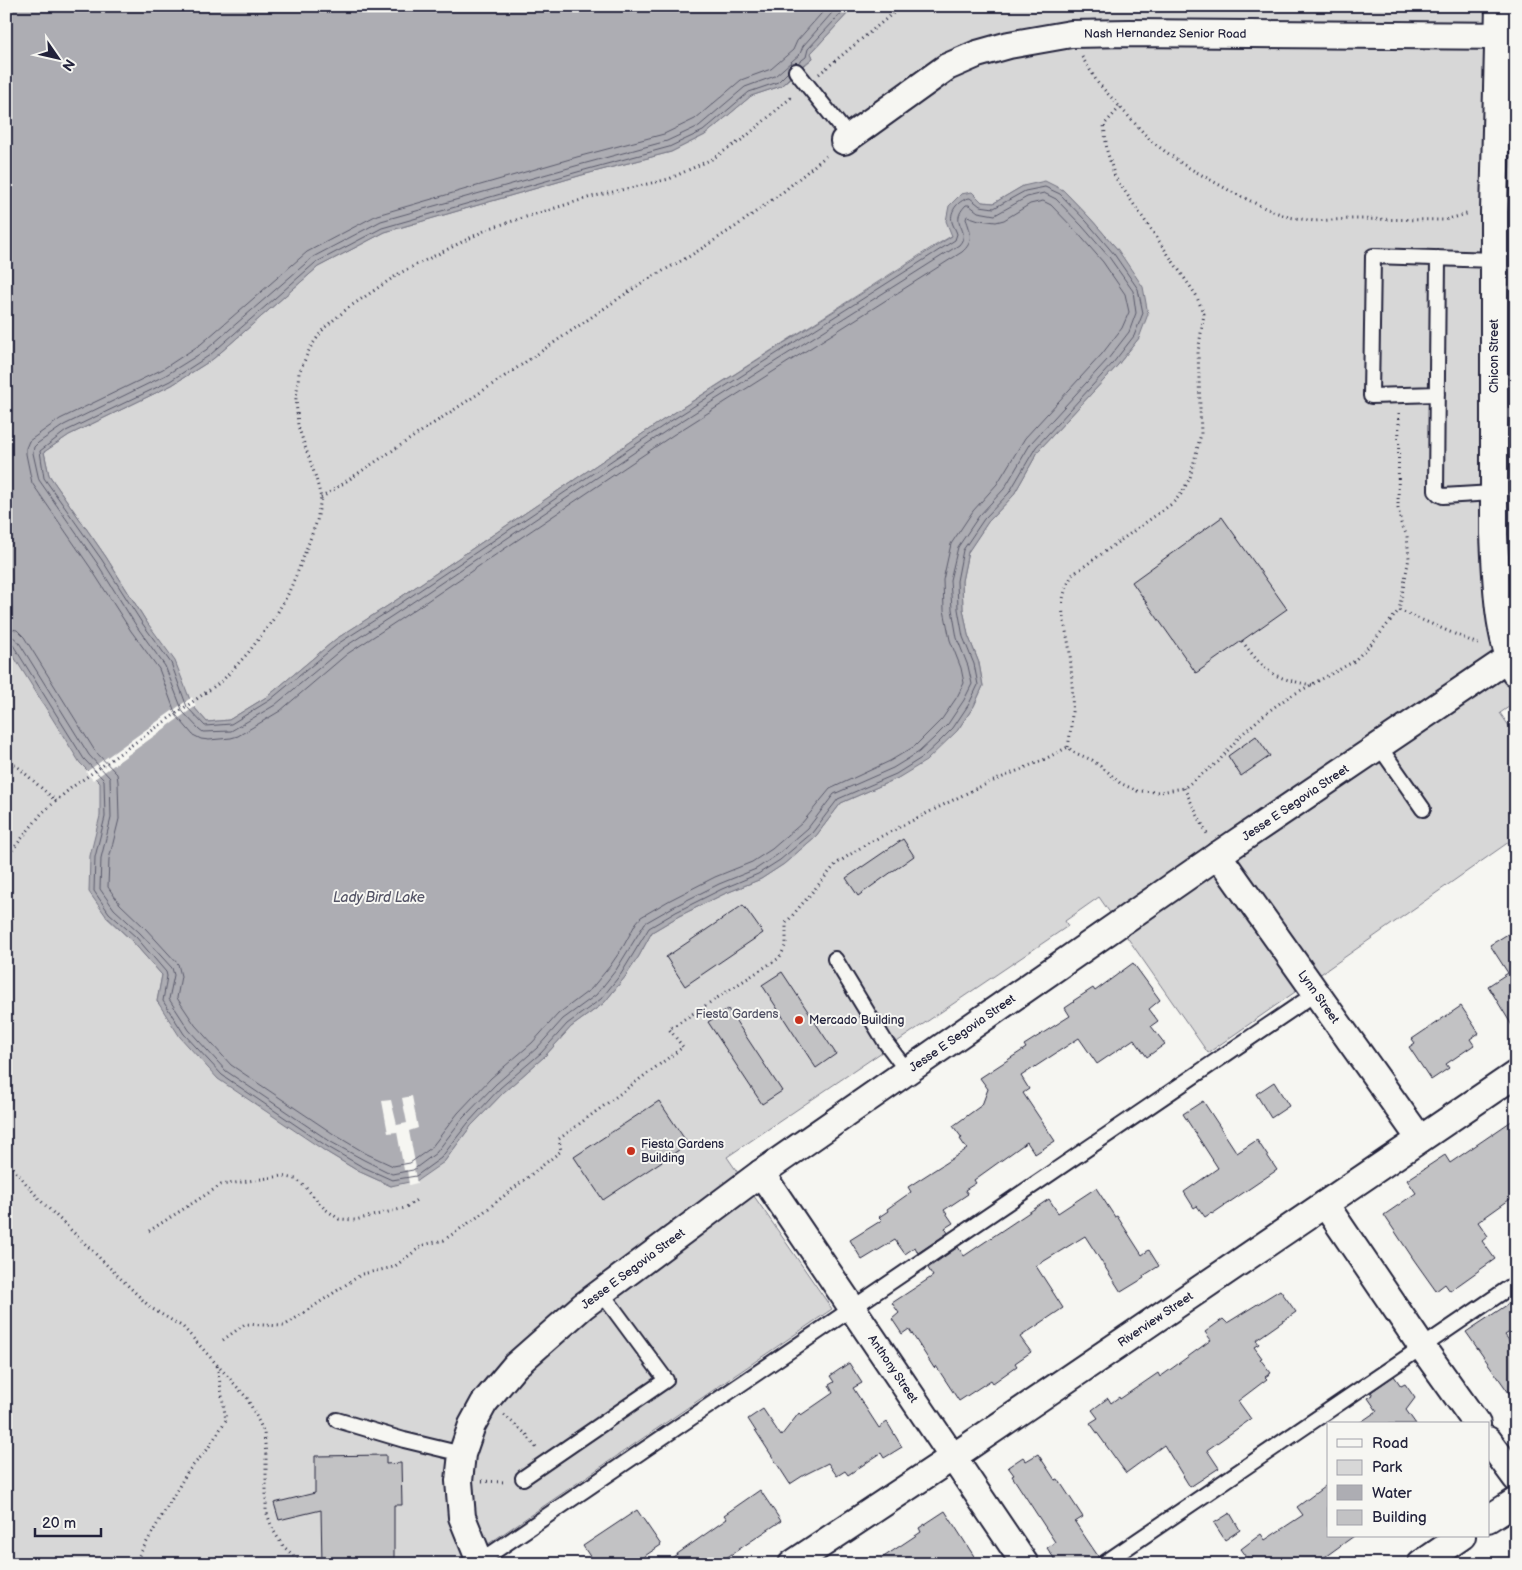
<svg xmlns="http://www.w3.org/2000/svg" width="1522" height="1570" viewBox="0 0 1522 1570" font-family="'Balsamiq Sans',sans-serif">
	<style>
		.green { fill: #d7d7d7; stroke: #7c7c89 }
		.water { fill: #adadb3; stroke: #757583 }
		.pier { fill: #f6f6f2 }
		.lines { fill: none; stroke-linecap: round; stroke-linejoin: round }
		.shore { stroke: #5a5a6b; stroke-width: 1 }
		.building { fill: #c2c2c4; stroke: #22223b }
		.service-casing { stroke: #22223b; stroke-width: 18 }
		.minor-casing { stroke: #22223b; stroke-width: 30 }
		.path { stroke: #22223b; stroke-width: 3; stroke-dasharray: 1 4; stroke-linecap: butt }
		.service { stroke: #f6f6f2; stroke-width: 14 }
		.minor { stroke: #f6f6f2; stroke-width: 26 }
		.poi-dot { fill: #c8321e; stroke: #f6f6f2; stroke-width: 2 }
		.labels { text-anchor: middle; stroke-width: 4; stroke-linejoin: round; paint-order: stroke }
		.street-label { font-size: 12px; fill: #22223b; stroke: #f6f6f2 }
		.park-label { font-size: 12px; fill: #4f4f62; stroke: #f6f6f2 }
		.poi-label { font-size: 12px; fill: #22223b; stroke: #f6f6f2; text-anchor: start }
		.water-label { font-size: 14px; font-style: italic; fill: #535365; stroke: #f6f6f2 }
	</style>
	<rect width="100%" height="100%" fill="#f6f6f2"/>
	<filter id="ink" filterUnits="userSpaceOnUse"><feTurbulence type="fractalNoise" baseFrequency=".02" numOctaves="2"/><feDisplacementMap in="SourceGraphic" scale="10" xChannelSelector="R" yChannelSelector="G"/><feConvolveMatrix kernelMatrix="1 2 1 2 8 2 1 2 1" color-interpolation-filters="sRGB"/></filter>
	<g filter="url(#ink)">
		<path class="green" d="M857,6H1516V702L1500,713L1516,736V837L1208,1053L1099,897L1065,921L1068,926L727,1157L832,1309L459,1564H6V633L103,778L106,917L132,941L162,975L157,1002L325,1151L358,1171L391,1186L444,1162L471,1126L504,1092L545,1056L571,1027L604,1003L625,977L639,956L652,932L679,916L724,894L761,879L784,864L816,836L841,803L898,778L957,731L974,706L983,686L979,663L968,635L963,609L962,581L968,552L988,522L1013,496L1039,450L1117,366L1139,338L1118,250L1090,218L1063,190L1023,186L994,203L982,202L953,235L931,248L663,420L389,605L336,639L268,696L229,720L207,722L192,705L146,621L106,557L49,475L44,452L69,435L172,385L213,359L318,267L385,232L582,175L671,152L705,135L751,96L781,86L813,58L811,53L849,12Z"/>
		<path class="water" d="M6,6H857L849,12L811,53L813,58L796,71L781,86L751,96L705,135L671,152L582,175L385,232L318,267L213,359L172,385L69,435L44,452L49,475L106,557L146,621L175,661L192,705L207,722L229,720L268,696L336,639L389,605L663,420L952,236L946,221L949,206L961,194L972,192L982,202L994,203L1023,186L1045,181L1063,190L1090,218L1118,250L1143,287L1148,314L1139,338L1117,366L1039,450L1013,496L988,522L968,552L962,581L963,609L968,635L979,663L983,686L974,706L957,731L926,761L898,778L841,803L816,836L784,864L761,879L724,894L679,916L652,932L639,956L625,977L604,1003L571,1027L545,1056L504,1092L471,1126L444,1162L418,1180L391,1186L358,1171L325,1151L218,1079L180,1037L157,1001L162,975L132,941L106,916L89,892L90,856L100,816V783L80,763L6,644Z"/>
		<path class="pier" d="M192,697L196,706L93,780L86,772Z
			M412,1096L418,1128L409,1131L416,1168L414,1169L417,1183L409,1185L407,1170H404L397,1132L388,1133L382,1101L391,1100L397,1125L407,1123L402,1098Z"/>
		<g class="lines">
			<path class="shore" d="M798,63L806,57L808,49L848,6
				M6,628L17,630L24,637L95,751L117,774L118,782L119,819L109,859L108,887L120,904L145,928L178,964L181,976L177,998L195,1025L231,1065L335,1135L367,1154L393,1166L410,1163L431,1148L458,1113L491,1078L532,1043L558,1014L591,989L610,966L623,947L636,923L641,917L670,900L715,877L752,862L772,849L802,823L830,789L890,761L915,746L942,719L957,697L964,683L961,668L950,640L944,610L943,580L951,544L973,511L997,484L1025,438L1102,354L1122,328L1129,312L1125,294L1103,262L1076,231L1051,205L1043,201L1030,204L1004,220L996,222L979,220L967,216L966,219C971,232 974,242 962,252L673,435L399,620L347,654L280,711L238,736L231,738L209,740L201,739L193,735L176,715L159,669L131,631L90,567L32,483L26,454V448L29,441L60,419L163,369L201,344L307,252L377,215L577,157L664,134L695,119L741,80L771,69L793,50L797,41L828,6
				M6,636L13,637L18,641L89,755L110,778L111,818L101,858L100,889L114,909L140,933L172,968L174,975L169,999L189,1030L226,1071L331,1142L364,1160L392,1174L413,1170L436,1153L463,1118L496,1084L537,1048L563,1019L596,995L616,970L645,923L673,907L719,884L756,869L777,855L808,828L834,794L893,768L919,752L934,738L948,724L964,700L972,684L968,666L957,638L952,609L950,580L958,547L979,516L1004,489L1031,443L1108,359L1129,332L1136,313L1133,291L1109,257L1082,226L1056,199L1044,193L1027,197L995,215L978,212L969,205H966C947,224 973,229 959,245L669,429L395,614L343,648L275,705L231,731L203,732L199,729L183,712L165,666L137,627L97,563L39,480L33,453L34,447L38,443L64,425L166,375L206,350L313,257L381,221L579,165L667,141L699,126L745,87L775,76L800,54L803,46L838,6
				M6,642L13,645L84,759L104,780L105,817L95,857L94,891L109,913L136,937L166,972L167,976L163,1001L184,1034L222,1075L328,1147L361,1166L392,1180L416,1176L441,1158L468,1123L500,1088L541,1053L567,1024L601,999L621,974L649,928L676,912L722,889L758,874L780,860L812,833L838,799L896,774L923,757L938,743L953,728L969,704L978,685L974,664L963,637L958,609L957,581L963,550L984,519L1009,493L1036,447L1113,363L1134,336L1143,313L1138,289L1114,254L1087,222L1060,194L1045,187L1025,191L994,208L980,206L970,198C960,199 949,210 952,222C953,226 956,230 957,234L955,240L666,424L392,609L339,643L270,700L231,724L205,726L187,707L171,663L142,623L102,560L44,478L40,451L66,431L170,381L210,355L315,263L382,228L581,171L669,147L703,131L749,92L778,82L788,72"/>
		</g>
		<path class="building" d="M1222,517L1287,609L1196,673L1132,582Z
			M1256,736L1270,756L1241,776L1228,756Z
			M903,839L914,856L858,896L846,878Z
			M743,905L763,933L685,986L666,957Z
			M1516,929V1032L1488,986L1508,973L1490,945Z
			M1133,963L1160,1000L1149,1009L1158,1021L1151,1026L1165,1044L1147,1057L1134,1039L1097,1064L1079,1038L1021,1076L1029,1089L1023,1093L1055,1141L1035,1154L1027,1142L974,1180L976,1183L965,1190L968,1194L944,1210L953,1223L945,1228L948,1233L918,1253L915,1247L905,1254L895,1240L862,1260L850,1240L882,1220L879,1217L888,1211L887,1209L911,1192L908,1187L967,1149L960,1139L962,1138L953,1126L982,1105L988,1089L980,1078L1026,1048L1024,1045L1070,1016L1065,1008L1074,1002L1073,1001L1093,988L1095,991Z
			M782,972L836,1054L816,1068L762,985Z
			M1461,1006L1479,1033L1470,1039L1474,1045L1446,1064L1449,1068L1431,1080L1409,1047L1415,1043L1412,1039Z
			M728,1009L782,1091L762,1104L708,1022Z
			M1274,1082L1289,1106L1271,1118L1256,1094Z
			M659,1101L688,1144L603,1200L574,1157Z
			M1203,1101L1237,1153L1257,1140L1277,1170L1212,1214L1211,1213L1205,1217L1197,1206L1194,1208L1184,1192L1218,1168L1183,1114Z
			M1516,1118V1195L1478,1222L1488,1236L1482,1241L1495,1259L1450,1291L1445,1284L1436,1291L1414,1260L1384,1215L1416,1193L1407,1180L1445,1155L1450,1163Z
			M1096,1188L1115,1217L1117,1216L1142,1255L1149,1250L1159,1266L1143,1276L1144,1278L1121,1292L1085,1236L1036,1266L1063,1308L1020,1337L1031,1352L1015,1363L1017,1366L993,1383L991,1380L959,1401L936,1366L934,1368L909,1329L902,1334L892,1319L899,1313L892,1303L933,1276L928,1268L958,1247L964,1256L1049,1199L1058,1213Z
			M1280,1290L1296,1312L1256,1340L1259,1344L1254,1347L1262,1358L1260,1359L1271,1373L1265,1377L1267,1379L1238,1401L1251,1419L1207,1450L1219,1468L1190,1487L1164,1445L1126,1473L1090,1423L1098,1418L1092,1410L1108,1398L1111,1403L1119,1397L1120,1399L1158,1373L1160,1377L1211,1340L1205,1332L1223,1319L1227,1323Z
			M1516,1299V1328L1505,1335L1516,1350V1403L1466,1332Z
			M849,1363L862,1383L853,1388L879,1428L887,1422L902,1447L884,1458L881,1453L848,1475L845,1471L837,1476L828,1463L804,1475L790,1484L748,1419L763,1409L781,1436L799,1413L801,1415L833,1393L829,1385L834,1382L830,1376Z
			M1394,1376L1401,1386L1405,1384L1415,1398L1406,1410L1416,1424H1358L1377,1411L1368,1398L1373,1395L1371,1392Z
			M1038,1454L1055,1480L1058,1479L1083,1517L1075,1522L1098,1556L1094,1564H1058L1047,1548L1055,1542L1012,1476L1014,1475L1008,1467L1023,1457L1026,1461Z
			M386,1455V1464L401,1463L402,1505H394V1564H322L321,1510L279,1520L274,1503L315,1493V1456Z
			M1328,1484V1536H1354L1315,1564H1252L1241,1549L1261,1534L1265,1540L1303,1515L1297,1507Z
			M760,1490L781,1521L717,1564H663L727,1519L724,1515Z
			M637,1510L661,1545L633,1564H595L583,1546Z
			M945,1511L979,1564H873L921,1532L919,1528Z
			M1230,1513L1240,1530L1225,1540L1214,1523Z"/>
		<g class="lines">
			<defs>
				<path id="service" d="M796,71L849,137
					M1438,258L1436,491L1439,494L1443,496L1493,493
					M1437,394L1371,396L1373,256L1494,260
					M1379,746L1423,809
					M835,959L886,1043L907,1071
					M337,1420L404,1440L462,1454
					M523,1478L666,1380L601,1292
					M479,1562L1316,993
					M1103,1564L1516,1283"/>
				<g id="minor">
					<path d="M1499,6L1494,212V534C1496,578 1497,633 1515,673"/>
					<path id="s1" d="M844,141L947,67L977,54L1009,45L1071,34L1130,33L1516,36"/>
					<path id="s2" d="M1218,855L1420,1139"/>
					<path id="s3" d="M761,1173L1025,1564"/>
					<path d="M1325,1204L1422,1347L1477,1424"/>
					<path d="M1488,1440L1516,1478"/>
					<path d="M1488,1519L1516,1501"/>
					<path id="s4" d="M481,1564L462,1517L459,1481L462,1454L472,1425L484,1403L515,1366L583,1306L761,1173L1218,855L1509,658"/>
					<path id="s5" d="M792,1564L953,1457L1516,1074"/>
					<path d="M1421,1564L1462,1536"/>
				</g>
			</defs>
			<use href="#service" class="service-casing"/>
			<use href="#minor" class="minor-casing"/>
			<path class="path" d="M1082,57L1098,83L1151,141L1184,165L1232,192L1265,208L1288,217L1314,221L1352,219L1445,220L1470,213
				M819,74L902,6
				M1399,413L1398,508L1401,523L1407,536L1409,558L1399,610L1478,644
				M321,498L508,374L643,282L690,256L738,225L784,191L826,156
				M1242,641C1266,673 1272,678 1312,685
				M1068,747C1074,714 1073,688 1070,654C1069,639 1060,614 1063,600C1064,592 1068,583 1072,575L1173,503L1181,494L1190,478L1201,434L1198,352L1204,314L1196,295L1115,177L1107,151L1104,125L1120,107
				M6,759L19,768L56,801
				M1184,788L1207,834
				M6,858L42,813L71,788L222,681L248,653L275,617L288,594L298,571L317,521L321,498L316,478L298,426L296,399L299,373L310,348L324,328L348,308L400,273L490,228L591,197L669,179L712,159L743,139L793,96
				M6,1160L40,1200L151,1308L183,1327L247,1398L264,1432L266,1456V1511L273,1530L283,1546L303,1564
				M149,1231L221,1185L282,1176L296,1179L306,1188L325,1209L339,1219L355,1220L405,1208L418,1199
				M223,1340L245,1324L284,1326L362,1274L394,1267L423,1245L444,1240L476,1218L561,1151L559,1139L683,1047L669,1029L779,958L782,953L786,944V923L836,864L866,844L975,789L1045,759L1068,747L1073,752L1092,760L1108,772L1120,783L1137,791L1160,792L1184,788L1218,762L1240,736L1266,713L1287,698L1353,662L1374,641L1399,610
				M504,1415L527,1435L536,1448
				M482,1481L505,1482
				M134,1564L188,1471L207,1450L226,1420L217,1365"/>
			<use href="#service" class="service"/>
			<use href="#minor" class="minor"/>
		</g>
	</g>
	<g class="poi-dot">
		<circle cx="799" cy="1020" r="5"/>
		<circle cx="631" cy="1151" r="5"/>
	</g>
	<g class="labels">
		<g class="street-label">
			<text dy="4" stroke="none"><textPath href="#s1" startOffset="350">Nash Hernandez Senior Road</textPath></text>
			<text transform="translate(1494 356) rotate(-90)" y="4">Chicon Street</text>
			<text dy="4" stroke="none"><textPath href="#s4" startOffset="1181">Jesse E Segovia Street</textPath></text>
			<text dy="4" stroke="none"><textPath href="#s2" startOffset="174">Lynn Street</textPath></text>
			<text dy="4" stroke="none"><textPath href="#s4" startOffset="776">Jesse E Segovia Street</textPath></text>
			<text dy="4" stroke="none"><textPath href="#s4" startOffset="371">Jesse E Segovia Street</textPath></text>
			<text dy="4" stroke="none"><textPath href="#s5" startOffset="438">Riverview Street</textPath></text>
			<text dy="4" stroke="none"><textPath href="#s3" startOffset="236">Anthony Street</textPath></text>
		</g>
		<g class="park-label">
			<text x="737" y="1018">Fiesta Gardens</text>
		</g>
		<g class="poi-label">
			<text x="809" y="1024">Mercado Building</text>
			<text x="641" y="1148">Fiesta Gardens<tspan x="641" dy="14">Building</tspan></text>
		</g>
		<g class="water-label">
			<text x="379" y="902">Lady Bird Lake</text>
		</g>
	</g>
	<rect width="1522" height="1570" fill="none" stroke="#f6f6f2" stroke-width="25"/>
	<rect x="12" y="12" width="1497" height="1545" fill="none" stroke="#22223b" stroke-width="2" filter="url(#ink)"/>
	<rect x="1327" y="1422" width="162" height="115" fill="#f6f6f2" stroke="#a1a1a9"/>
	<rect x="1337" y="1439" width="25" height="8" fill="#f6f6f2" stroke="#a1a1a9"/>
	<text x="1372" y="1448" font-size="15" fill="#22223b">Road</text>
	<rect x="1337" y="1460" width="25" height="15" fill="#d7d7d7" stroke="#a1a1a9"/>
	<text x="1372" y="1472" font-size="15" fill="#22223b">Park</text>
	<rect x="1337" y="1485" width="25" height="15" fill="#adadb3" stroke="#a1a1a9"/>
	<text x="1372" y="1498" font-size="15" fill="#22223b">Water</text>
	<rect x="1337" y="1510" width="25" height="15" fill="#c2c2c4" stroke="#a1a1a9"/>
	<text x="1372" y="1522" font-size="15" fill="#22223b">Building</text>
	<g transform="translate(58 58) rotate(124)" stroke="#f6f6f2" stroke-width="4" paint-order="stroke">
	<path d="M0-4L9 19L0 12L-9 19Z" fill="#22223b"/>
	<text y="-8" font-size="14" font-weight="bold" text-anchor="middle" fill="#22223b">N</text>
	</g>
	<path d="M35 1528v8h66v-8" fill="none" stroke="#22223b" stroke-width="2.5"/>
	<text x="42" y="1528" font-size="15" fill="#22223b" stroke="#f6f6f2" stroke-width="4" paint-order="stroke">20 m</text>
</svg>
